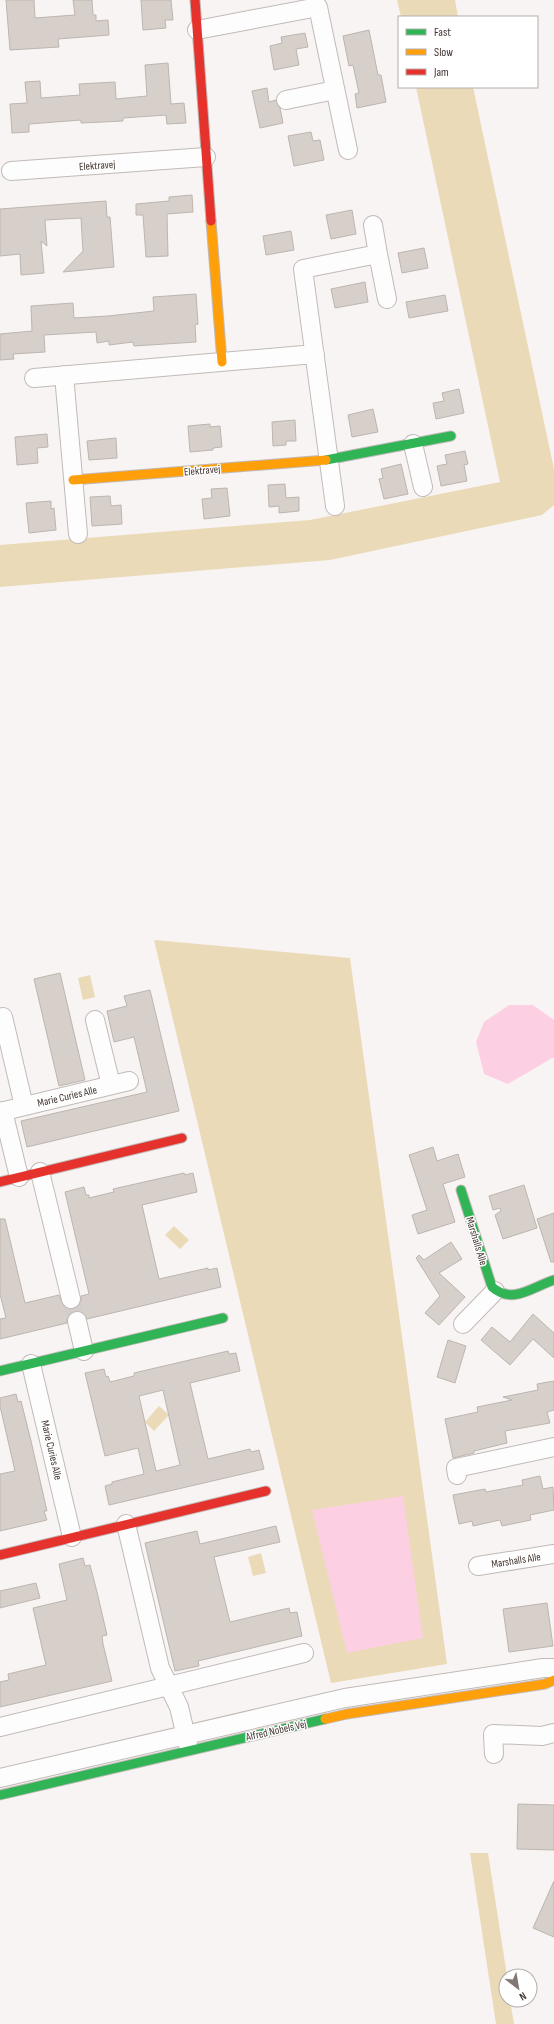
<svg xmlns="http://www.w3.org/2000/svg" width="554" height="2024" viewBox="0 0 554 2024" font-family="'Sofia Sans Condensed',sans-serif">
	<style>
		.green { fill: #eadab7 }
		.water { fill: #fcd0e2 }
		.building { fill: #d6cfca; stroke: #bcb5b0; fill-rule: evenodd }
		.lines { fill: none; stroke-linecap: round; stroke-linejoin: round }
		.street-tunnel { stroke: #d3cecc; stroke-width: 18; stroke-dasharray: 18 9; stroke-linecap: butt }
		.street-casing { stroke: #c1bab7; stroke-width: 20 }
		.fast-casing { stroke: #c1bab7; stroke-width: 11 }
		.slow-casing { stroke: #c1bab7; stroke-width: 11 }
		.jam-casing { stroke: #c1bab7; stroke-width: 11 }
		.street { stroke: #fefdfd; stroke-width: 18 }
		.fast { stroke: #30b455; stroke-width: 9 }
		.slow { stroke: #ff9f0a; stroke-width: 9 }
		.jam { stroke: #e5322d; stroke-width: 9 }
		.labels { text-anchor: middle; stroke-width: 3; stroke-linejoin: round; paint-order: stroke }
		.street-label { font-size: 11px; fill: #41342f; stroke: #fff }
	</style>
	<rect width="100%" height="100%" fill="#f8f4f3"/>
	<path class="green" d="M397,0H455L458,17H401Z
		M416,87H473L554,469V505L542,515L330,560L0,587V545L310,520L500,482Z
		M154,940L350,958L447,1664L331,1683Z
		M90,975L95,997L83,1000L78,978Z
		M174,1226L189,1240L180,1249L165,1235Z
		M159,1406L169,1415L154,1431L145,1422Z
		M261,1553L266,1573L253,1576L248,1557Z
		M470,1853H488L507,1976L506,2000H510L514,2024H496Z"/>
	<path class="water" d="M509,1005H533L554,1020V1057L508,1084L484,1074L476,1042L484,1022Z
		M403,1496L423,1638L347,1653L312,1510Z"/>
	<path class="building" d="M6,0H34L35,18L75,15L73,0H92L93,15H96V21L108,20L109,35L58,39L59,47L10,50Z
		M141,0H171L173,20H165L166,28L143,30Z
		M369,30L378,75H381L386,102L357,108L355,94L359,93L353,65L349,66L343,36Z
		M305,33L308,47L296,49L299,65L274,70L270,46L282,43L281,37Z
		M168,63L171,104L184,103L186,123L167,124L166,115L123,118V121L81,123V120L29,124V132L12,133L10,104L27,103L25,82L40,81L41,98L80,95L79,84L115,82L116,99L147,96L145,65Z
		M267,88L269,102L276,100L280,108L283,123L260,128L252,91Z
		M311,132L313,141L320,140L324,160L294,166L288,136Z
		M192,195L193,212L167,214L168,256L146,257L143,215H136V204L169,201V197Z
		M106,201L107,217H110L114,267L63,272L83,251L81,218L45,220L47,246L41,241L44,273L21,275L20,254L0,256V209Z
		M352,210L356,234L331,239L326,215Z
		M291,231L294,250L266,255L263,236Z
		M424,248L428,268L402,273L398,253Z
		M365,282L368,302L335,308L331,289Z
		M196,294L198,324L195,325L196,342L134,346L133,342L109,345V341L97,343L96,332L44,335L45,352L13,354L14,359L0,360V334L32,331L31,306L73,303L74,318L108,316L154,311L153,297Z
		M445,295L448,311L409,318L406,302Z
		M459,389L464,413L436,419L433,403L444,401L442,393Z
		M373,409L378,432L352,437L348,415Z
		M295,420L296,441H286V445L273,446L272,422Z
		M210,424V427L220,426L222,447L213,448V450L190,452L188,426Z
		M47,434L48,447L37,448L38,463L17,465L15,437Z
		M116,438L117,458L89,460L87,441Z
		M465,451L468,464L464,465L467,481L441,486L437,466L447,464L445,455Z
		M401,464L408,494L384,499L379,479L383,478L381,469Z
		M285,484L286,498L299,497V511L279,513V506L269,507L268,485Z
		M227,488L230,516L204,519L202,499L212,498L211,489Z
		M110,496L111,506L121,505L122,524L92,526L90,497Z
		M51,501V509L54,508L56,530L29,533L26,503Z
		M60,973L85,1080L59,1086L34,979Z
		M150,990L179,1111L27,1147L21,1121L147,1092L134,1037L114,1042L107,1011L127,1006L124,996Z
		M433,1147L437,1161L458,1154L465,1177L443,1184L455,1222L418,1234L412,1215L427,1210L409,1155Z
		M184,1173L185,1175L193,1173L197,1192L142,1205L159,1279L208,1268V1270L217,1268L221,1287L87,1319L80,1311H74L67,1318V1323L0,1339V1319L6,1318L0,1294V1219H5L25,1303L59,1295L64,1306L74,1309L81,1302V1296L89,1294L65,1192L84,1187L86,1195H89V1198L114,1192L113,1189Z
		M524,1185L537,1228L503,1239L495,1215L501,1211L500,1208L493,1210L489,1196Z
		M554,1213V1262H551L537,1219Z
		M451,1242L462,1259L439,1273L465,1297L439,1325L425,1313L440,1296L416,1258L419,1255L424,1260Z
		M533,1314L554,1333V1358L533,1339L510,1365L481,1340L492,1327L510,1342Z
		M448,1340L466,1346L455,1383L437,1377Z
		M228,1351L229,1354L236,1353L240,1371L190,1383L208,1459L250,1449L251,1452L259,1450L264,1469L109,1505L105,1486L112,1484V1482L144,1474L138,1448L105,1456L85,1373L104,1369L106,1377L108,1376L110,1382L134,1376V1373ZM163,1390L180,1465L156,1471L139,1396Z
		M554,1381V1410L547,1412L550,1423L505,1431L507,1443L474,1451V1453L453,1458L445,1419L478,1412L477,1407L512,1400L503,1397L538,1390L537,1384Z
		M16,1394L18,1402L21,1401L31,1441L47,1511H44L47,1520L0,1531V1474L15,1471L0,1406V1398Z
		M540,1476L543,1489L553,1487L554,1510L530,1515L531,1520L502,1526L500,1520L473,1526L472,1521L459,1524L453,1495L485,1489L486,1492L523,1485L522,1480Z
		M276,1526L280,1542L214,1557L230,1622L289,1608L290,1613L297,1612L302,1636L198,1661L199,1666L175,1671L145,1543L197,1531L200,1544Z
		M83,1558L85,1566L90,1565L97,1592L107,1635L102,1636L103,1644L112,1681L0,1707V1682L9,1680L8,1674L46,1665L33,1608L67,1600L59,1564Z
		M36,1583L40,1598L0,1608V1591Z
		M547,1603L553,1646L509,1652L503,1609Z
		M518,1804L554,1805V1850L517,1849Z
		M554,1881V1937L533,1928Z"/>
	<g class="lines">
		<path class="street-tunnel" d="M71,1299L77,1321"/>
		<defs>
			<path id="street" d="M197,30L318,7L348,150
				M286,100L335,90
				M11,171L206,157
				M373,225L378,254
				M64,375L78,534
				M34,378L315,354
				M413,444L423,487
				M335,506L303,269L378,254L387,299
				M3,1017L24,1106
				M95,1020L111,1085
				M3,1111L19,1177
				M0,1112L129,1081
				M40,1172L71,1299
				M77,1321L84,1351
				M463,1324L495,1291
				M31,1364L72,1537
				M457,1475L456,1468L554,1447
				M126,1524L160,1668L179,1707L188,1745
				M478,1566L554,1554
				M0,1727L304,1653
				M494,1754L493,1734L542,1736L554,1733
				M0,1778L345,1698L543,1668H554"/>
			<path id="fast" d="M326,460L451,436
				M461,1190L492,1287C513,1305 532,1287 554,1280
				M0,1371L223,1318
				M0,1795L325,1719"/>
			<path id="slow" d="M211,221L222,362
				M73,480L326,460
				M325,1719L347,1714L545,1684L554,1680"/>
			<path id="jam" d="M195,0L211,221
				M0,1182L182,1138
				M0,1555L266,1491"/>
		</defs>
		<use href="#street" class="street-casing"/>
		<use href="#fast" class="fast-casing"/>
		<use href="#slow" class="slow-casing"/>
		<use href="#jam" class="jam-casing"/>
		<use href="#street" class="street"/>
		<use href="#fast" class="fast"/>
		<use href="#slow" class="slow"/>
		<use href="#jam" class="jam"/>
	</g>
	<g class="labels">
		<g class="street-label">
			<text transform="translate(97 165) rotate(-4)" y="4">Elektravej</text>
			<text transform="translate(202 470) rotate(-5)" y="4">Elektravej</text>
			<text transform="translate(67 1096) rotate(-13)" y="4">Marie Curies Alle</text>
			<text transform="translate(477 1241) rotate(73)" y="4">Marshalls Alle</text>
			<text transform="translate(52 1450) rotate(77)" y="4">Marie Curies Alle</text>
			<text transform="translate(516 1560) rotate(-9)" y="4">Marshalls Alle</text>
			<text transform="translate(276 1730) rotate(-13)" y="4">Alfred Nobels Vej</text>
		</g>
	</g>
	<rect x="398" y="16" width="140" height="72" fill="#ffffff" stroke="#b3aeac"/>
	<rect x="406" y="29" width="20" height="6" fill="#30b455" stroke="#b3aeac"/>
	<text x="434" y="36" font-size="12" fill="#41342f">Fast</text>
	<rect x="406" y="49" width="20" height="6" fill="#ff9f0a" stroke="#b3aeac"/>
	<text x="434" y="56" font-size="12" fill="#41342f">Slow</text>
	<rect x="406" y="69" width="20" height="6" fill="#e5322d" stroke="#b3aeac"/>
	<text x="434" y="76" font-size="12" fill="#41342f">Jam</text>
	<g transform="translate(518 1988) rotate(149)"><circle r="19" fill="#ffffff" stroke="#b3aeac"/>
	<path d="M0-3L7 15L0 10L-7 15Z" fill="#817774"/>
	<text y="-6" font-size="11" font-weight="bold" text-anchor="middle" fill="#41342f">N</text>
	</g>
</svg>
